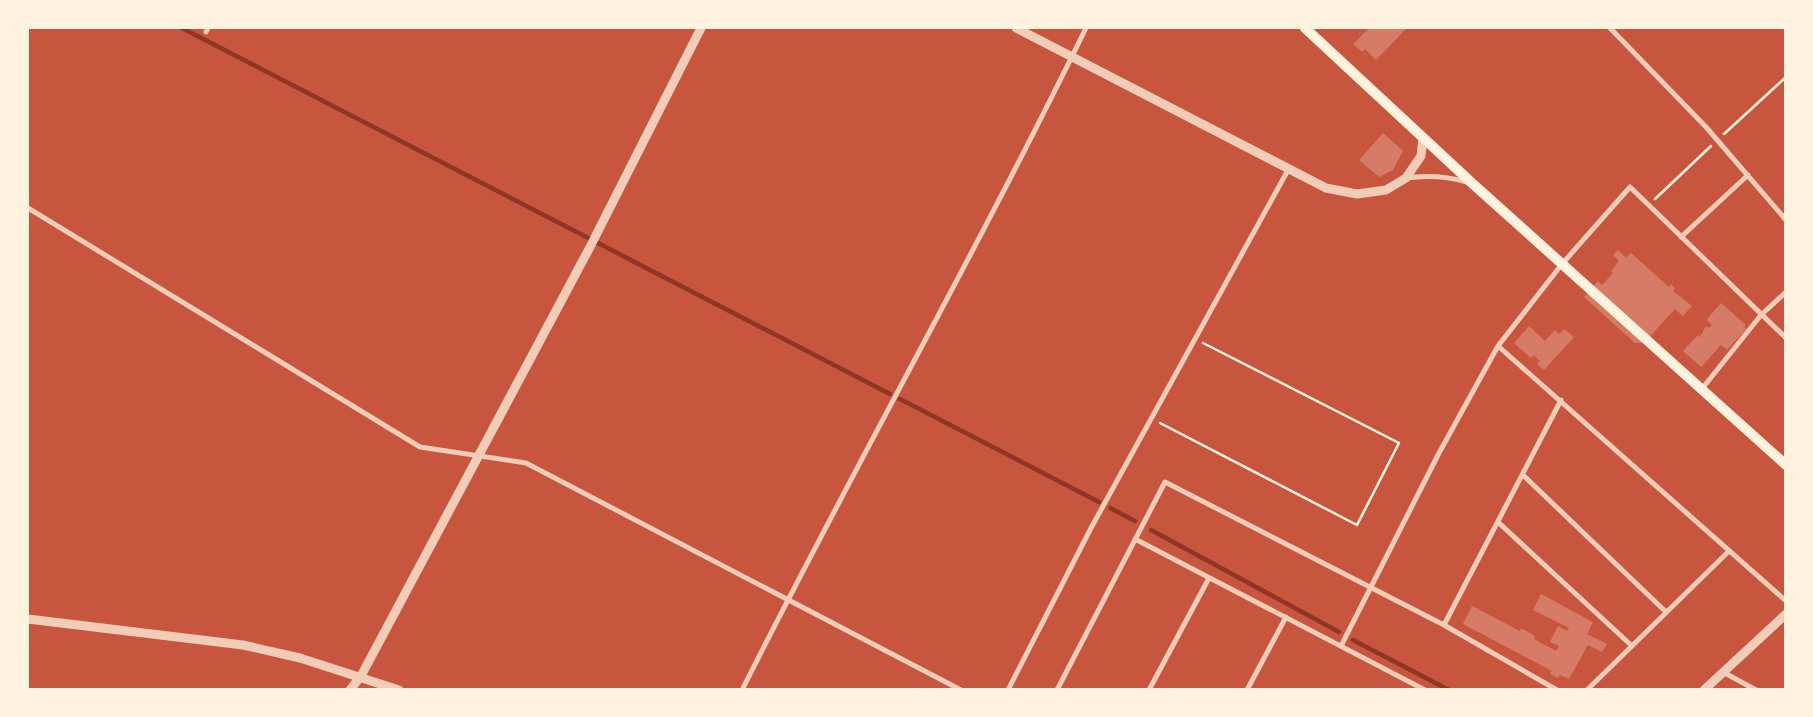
<svg xmlns="http://www.w3.org/2000/svg" width="1813" height="717" viewBox="0 0 1813 717" font-family="'Golos Text',sans-serif">
	<style>
		.lines { fill: none; stroke-linecap: round; stroke-linejoin: round }
		.stream { stroke: #8f3625; stroke-width: 4.5 }
		.building { fill: #d67c66 }
		.path { stroke: #fff3e0; stroke-width: 2.5 }
		.minor { stroke: #f1ccb7; stroke-width: 5 }
		.tertiary { stroke: #f1ccb7; stroke-width: 9 }
		.secondary { stroke: #fff3e0; stroke-width: 10 }
	</style>
	<rect width="100%" height="100%" fill="#c8553d"/>
	<g class="lines">
		<path class="stream" d="M182,28L890,394
			M900,399L1099,502
			M1110,508L1135,521
			M1151,530L1339,632
			M1353,640L1449,690"/>
	</g>
	<path class="building" d="M1369,28H1407L1376,60L1365,49L1362,52L1353,44Z
		M1383,133L1403,151L1393,170L1379,177L1359,160Z
		M1618,250L1626,258L1631,253L1669,287L1671,284L1675,288L1673,291L1692,306L1683,316L1675,309L1644,343H1635L1584,297L1598,281L1602,285L1613,273L1611,271L1619,261L1613,255Z
		M1721,303L1746,325L1744,327L1746,329L1727,350L1721,345L1701,367L1683,351L1698,335L1700,337L1706,326L1709,328L1712,325L1707,321L1708,318Z
		M1529,326L1545,341L1555,330L1559,334L1564,329L1574,337L1544,370L1537,364L1540,361L1534,355L1531,358L1514,343Z
		M1541,594L1593,622L1587,634L1607,644L1602,652L1588,645L1569,679L1560,675L1558,678L1550,674L1552,671L1463,624L1472,606L1520,631L1521,628L1535,636L1534,639L1556,651L1559,646L1550,642L1558,626L1567,631L1569,628L1533,610Z"/>
	<g class="lines">
		<path class="path" d="M1724,134L1786,77
			M1655,199L1711,146
			M1160,423L1357,525L1399,443L1203,343"/>
		<path class="minor" d="M1610,28L1706,127L1786,220
			M206,32L208,28
			M1406,178C1427,175 1446,176 1467,182
			M28,208L420,447L526,463L961,690
			M1681,237L1748,175
			M1498,346L1786,601
			M1701,390L1761,315L1786,292
			M1523,475L1666,612
			M1499,523L1632,646
			M1135,539L1425,690
			M1444,625L1561,400
			M1341,646L1439,453L1498,346L1562,264L1630,187L1786,338
			M1723,672L1756,690
			M742,690C854,467 977,251 1086,28
			M1008,690L1091,528L1288,170
			M1057,690L1165,482L1444,625L1557,690
			M1149,690L1209,578
			M1247,690L1286,617
			M1587,690L1728,552"/>
		<path class="tertiary" d="M1016,28L1326,188L1357,194L1386,190L1406,178L1421,156L1423,138
			M28,619L243,645L300,658L399,690
			M350,690L361,676L590,247L701,28
			M1704,690L1786,614"/>
		<path class="secondary" d="M1305,28L1473,184L1786,465"/>
	</g>
	<rect width="1813" height="717" fill="none" stroke="#fff3e0" stroke-width="58"/>
</svg>
